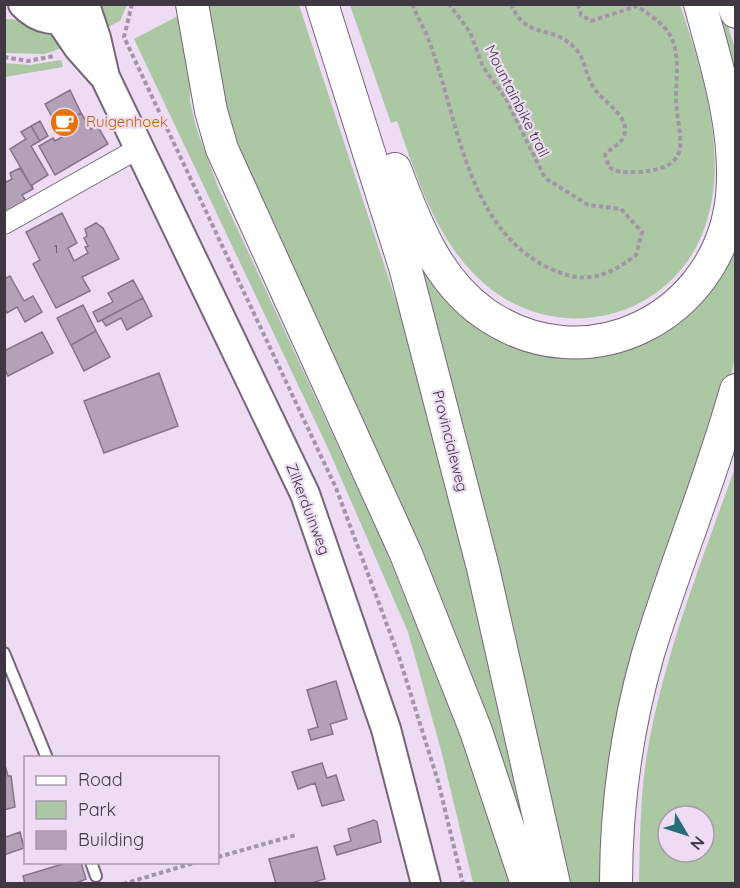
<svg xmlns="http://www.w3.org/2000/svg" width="740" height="888" viewBox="0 0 740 888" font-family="Quicksand,sans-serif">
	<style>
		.green { fill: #acc7a4; fill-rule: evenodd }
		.building { fill: #b3a1b8; stroke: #847389; stroke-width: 1.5 }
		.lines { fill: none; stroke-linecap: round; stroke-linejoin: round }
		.lane-casing { stroke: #76657a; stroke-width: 14 }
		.street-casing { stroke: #76657a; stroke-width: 22 }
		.secondary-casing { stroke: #76657a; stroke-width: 32 }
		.primary-casing { stroke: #76657a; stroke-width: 34 }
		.path { stroke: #a395a7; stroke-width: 4; stroke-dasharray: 4.5 3; stroke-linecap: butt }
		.lane { stroke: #fff; stroke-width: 10 }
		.street { stroke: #fff; stroke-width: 20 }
		.secondary { stroke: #fff; stroke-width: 28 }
		.primary { stroke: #fff; stroke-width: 32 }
		.labels { text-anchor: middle; stroke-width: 4.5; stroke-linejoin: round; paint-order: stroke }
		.number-label { font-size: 12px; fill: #5c525f }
		.street-label { font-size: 15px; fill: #3f3741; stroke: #eedbf4 }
		.food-label { font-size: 15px; fill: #c56008; stroke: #eedbf4; text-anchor: start }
	</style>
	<rect width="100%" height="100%" fill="#eedbf4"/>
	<path class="green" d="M100,5H127L120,21L102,30Z
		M203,5H299L400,313L455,521L540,883L240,174Z
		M350,5H680C702,69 727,149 708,217C680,321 552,352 477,277C435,236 416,175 397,121L391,123Z
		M724,14L736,51L735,124L711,20Z
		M178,16L189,56L190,101L196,127L218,187L383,543L471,762L514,883H473L441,750L408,632L327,446L134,39Z
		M5,19C29,19 51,31 69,46L44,54L5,53Z
		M61,60L63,67L5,77V63L30,65Z
		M735,205V357L722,416L668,568L612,883H569C544,773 522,662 495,552C467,437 433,324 403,210L489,322L648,332Z
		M735,468V883H639C640,842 640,801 646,760C662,660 701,563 735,468ZM668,816H704V852H668Z"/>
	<path class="building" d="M70,90L81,113L57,126L45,104Z
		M81,113L91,129L97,125L108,144L55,175L39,146L53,138L55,141L62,137L56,127Z
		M40,121L48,136L40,141L31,126Z
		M31,126L40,141L31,146L48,175L32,185L33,189L10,149L26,139L21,132Z
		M20,168L33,189L22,195L26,201L4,214V183L12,179L10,173Z
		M62,213L77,243L68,248L74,261L88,253L85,247L88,246L84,238L87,236L85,229L96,223L103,228L119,259L82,277L90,291L56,308L33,264L40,260L26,232Z
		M10,276L24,301L33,296L42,312L25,322L17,307L7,313L4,308V279Z
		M133,280L143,298L98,322L93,312L113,302L108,293Z
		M143,298L152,316L127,330L121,318L106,326L102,320Z
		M83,305L96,331L71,345L57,318Z
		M96,331L110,357L84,371L71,345Z
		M42,332L53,353L8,376L4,368V351Z
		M159,373L178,426L104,453L84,401Z
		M336,681L347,719L330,724L333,734L311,740L308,730L318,727L307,690Z
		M4,762L8,776H11L15,807L4,810Z
		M322,763L327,778L336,775L344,800L322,806L315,783L298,789L292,772Z
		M374,820L377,822L381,842L337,855L334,846L351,841L348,829Z
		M4,832L6,837L20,832L24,848L4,855Z
		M317,847L325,879L308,884H276L269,859Z
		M69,862H81L86,879L74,884H25L23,876Z"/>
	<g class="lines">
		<defs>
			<path id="lane" d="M4,653L47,758
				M91,862L96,876"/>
			<path id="street" d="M4,224L132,152L141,153"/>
			<path id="secondary" d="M23,4C38,20 56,23 75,14
				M85,5L96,38L105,77L305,494L386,729L426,884
				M59,19L78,47L102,74"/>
			<path id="primary" d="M192,4L211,111L222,149L406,554L476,731L527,884
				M322,4L405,267L483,568L554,884
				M733,4L736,12
				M395,169C415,222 436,279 484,313C586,385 720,317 732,196C738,131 717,66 700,4
				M616,884C616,806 627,728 648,654C675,565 711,479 736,390"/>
		</defs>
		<use href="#lane" class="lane-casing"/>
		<use href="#street" class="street-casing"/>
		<use href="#secondary" class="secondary-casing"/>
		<use href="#primary" class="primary-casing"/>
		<path class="path" d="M132,4L124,37L336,488L399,657L438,781L463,884
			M412,4C417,17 425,29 429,41C459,119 465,227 549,268C584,285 606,278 636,255L642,232L621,209L588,205L545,178L505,97L483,67L470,32L449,4
			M511,4C526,40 549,24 573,46C586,57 585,78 596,91C605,102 627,116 625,131C624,144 612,146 605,155L609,167C618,174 629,172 640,172C699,167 676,135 676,97C676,77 680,56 671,37C664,23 649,15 637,6L591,21L581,15L578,4
			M4,57L28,61L54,56
			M218,857L296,835
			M123,884L197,862"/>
		<use href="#lane" class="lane"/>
		<use href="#street" class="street"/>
		<use href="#secondary" class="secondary"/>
		<use href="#primary" class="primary"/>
	</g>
	<defs>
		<symbol id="cafe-disc" viewBox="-11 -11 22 22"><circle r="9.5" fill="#e8710a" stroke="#eedbf4"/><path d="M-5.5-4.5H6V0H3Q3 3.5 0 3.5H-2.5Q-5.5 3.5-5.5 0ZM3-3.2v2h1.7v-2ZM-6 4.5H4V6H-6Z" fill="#fff"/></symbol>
	</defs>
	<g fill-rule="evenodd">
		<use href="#cafe-disc" x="48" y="106" width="33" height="33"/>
	</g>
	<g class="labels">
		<g class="number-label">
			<text x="56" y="253">1</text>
		</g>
		<g class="street-label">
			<text transform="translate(517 101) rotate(63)" y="5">Mountainbike trail</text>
			<text transform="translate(450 441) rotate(76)" y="5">Provincialeweg</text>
			<text transform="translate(308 509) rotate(69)" y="5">Zilkerduinweg</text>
		</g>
		<g class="food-label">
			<text x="86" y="127">Ruigenhoek</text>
		</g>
	</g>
	<rect width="740" height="888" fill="none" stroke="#3f3741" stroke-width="12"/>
	<rect x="24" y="756" width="195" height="108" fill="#eedbf4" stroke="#a899ac" stroke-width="1.5"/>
	<rect x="36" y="776" width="30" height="9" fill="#ffffff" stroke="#a899ac" stroke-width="1.5"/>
	<text x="78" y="786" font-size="18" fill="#3f3741">Road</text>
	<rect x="36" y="801" width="30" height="18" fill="#acc7a4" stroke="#a899ac" stroke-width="1.5"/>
	<text x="78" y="816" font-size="18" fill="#3f3741">Park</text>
	<rect x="36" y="831" width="30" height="18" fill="#b3a1b8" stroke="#a899ac" stroke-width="1.5"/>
	<text x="78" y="846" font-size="18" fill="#3f3741">Building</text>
	<g transform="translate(686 834) rotate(129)"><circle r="28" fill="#eedbf4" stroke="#a899ac" stroke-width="1.5"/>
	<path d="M0-4.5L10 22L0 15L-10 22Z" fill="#266f7a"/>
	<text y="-9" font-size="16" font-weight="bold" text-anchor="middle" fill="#3f3741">N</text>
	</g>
</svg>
